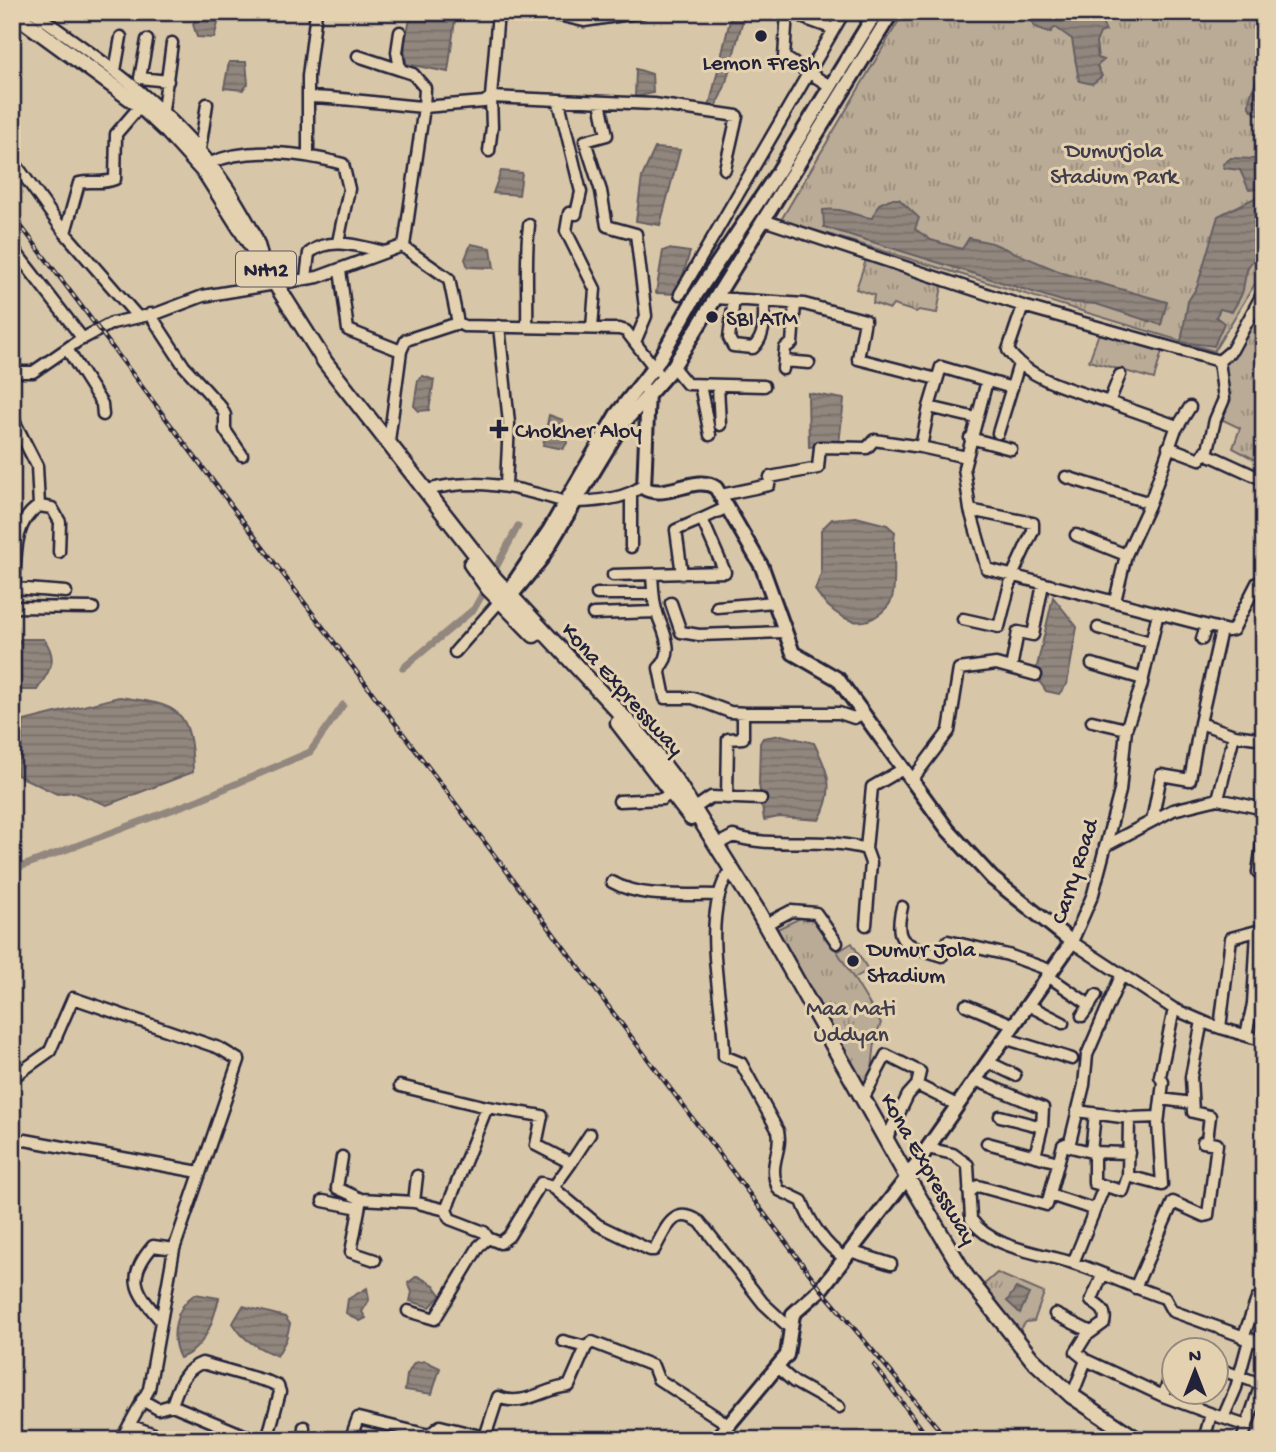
<svg xmlns="http://www.w3.org/2000/svg" width="1276" height="1452" viewBox="0 0 1276 1452" font-family="'Gochi Hand',sans-serif">
	<style>
		.grass { fill: #baab96; stroke: #6e6668; stroke-width: 2 }
		.park { fill: url(#park-tufts); stroke: #6e6668; stroke-width: 2 }
		.water { fill: url(#water-rules); stroke: #655f63; stroke-width: 2 }
		.lines { fill: none; stroke-linecap: round; stroke-linejoin: round }
		.canal { stroke: #92877e; stroke-width: 7 }
		.minor-casing { stroke: #22223b; stroke-width: 15 }
		.major-casing { stroke: #22223b; stroke-width: 18 }
		.highway-casing { stroke: #22223b; stroke-width: 19 }
		.minor { stroke: #e4d1af; stroke-width: 10 }
		.major { stroke: #e4d1af; stroke-width: 12 }
		.highway { stroke: #e4d1af; stroke-width: 14 }
		.rail-casing { stroke: #22223b; stroke-width: 4.5 }
		.rail { stroke: #e4d1af; stroke-width: 2; stroke-dasharray: 5; stroke-linecap: butt }
		.poi-dot { fill: #22223b; stroke: #e4d1af; stroke-width: 2.5 }
		.labels { text-anchor: middle; stroke-width: 6; stroke-linejoin: round; paint-order: stroke }
		.shield { fill: #e4d1af; stroke: #5c565e; stroke-width: 2 }
		.shield-label { font-size: 21px; font-weight: bold; fill: #22223b }
		.poi-label { font-size: 23px; fill: #22223b; stroke: #e4d1af; text-anchor: start }
		.park-label { font-size: 23px; fill: #403d4d; stroke: #e4d1af }
		.street-label { font-size: 23px; fill: #22223b; stroke: #e4d1af }
	</style>
	<defs>
		<pattern id="park-tufts" width="24" height="20" patternUnits="userSpaceOnUse" patternTransform="scale(1.75)"><rect width="24" height="20" fill="#baab96"/><path d="M3 7l-1-3M5 7V3M7 7l1-3M15 17l-1-3M17 17v-4M19 17l1-3" fill="none" stroke="#978b7c"/></pattern>
		<pattern id="water-rules" width="6" height="5" patternUnits="userSpaceOnUse" patternTransform="scale(1.75)"><rect width="6" height="5" fill="#92877e"/><path d="M0 2.5h6" fill="none" stroke="#776e68"/></pattern>
	</defs>
	<rect width="100%" height="100%" fill="#d8c6a8"/>
	<filter id="ink" filterUnits="userSpaceOnUse"><feTurbulence type="fractalNoise" baseFrequency=".0143" numOctaves="2"/><feDisplacementMap in="SourceGraphic" scale="14" xChannelSelector="R" yChannelSelector="G"/><feConvolveMatrix kernelMatrix="1 2 1 2 8 2 1 2 1" color-interpolation-filters="sRGB"/></filter>
	<g filter="url(#ink)">
		<path class="grass" d="M852,943L868,970L853,979L837,952Z"/>
		<path class="park" d="M904,12H1264V269L1214,351L781,220Z
			M867,257L939,281L942,286L937,313L919,310L916,312L893,305L890,309L873,303L874,295L856,289Z
			M1264,296V463L1263,464L1233,448L1240,428L1221,419L1229,399L1225,362Z
			M1102,332L1160,349L1162,351L1154,379L1089,361L1099,333Z
			M813,912L881,1023C869,1049 878,1071 863,1097L808,985L773,931Z
			M997,1273L1044,1293L1034,1321L1026,1322L1014,1338L980,1288Z"/>
		<path class="water" d="M199,12H221L214,38L197,37L193,24Z
			M412,12H456L448,72L406,64L404,43Z
			M732,12H745L725,86L715,108L709,107Z
			M1028,12H1114L1102,23L1106,31L1100,33L1096,43L1098,58L1104,60L1097,66L1102,76L1092,84L1079,81L1072,39L1055,27L1050,33L1034,26Z
			M1264,58V113L1256,114L1249,107C1248,89 1262,78 1264,58Z
			M229,62H246L248,84L243,90L224,88Z
			M636,69L652,74L653,93L635,97Z
			M655,148L680,150L660,225L636,221L642,177Z
			M1264,148L1261,256C1245,262 1246,275 1243,290C1241,298 1236,304 1232,312L1220,309L1216,317L1224,323L1214,346L1181,342L1188,301L1197,287L1218,216L1261,195L1259,189L1249,190L1240,170L1224,168L1223,164L1231,158L1255,159Z
			M501,171L522,173L519,195L493,193Z
			M890,199H899L919,218L915,229L931,240L962,249L969,238L992,243L1063,273L1167,302L1161,325L1096,304L1065,302L824,227L823,210C842,207 854,216 872,218L879,204Z
			M471,244L491,248L494,268L468,267L465,259Z
			M668,249L690,252L677,294L656,293L663,251Z
			M423,376L434,380L429,410L419,411L414,406L418,380Z
			M808,393L844,399L839,444L809,447Z
			M549,415L563,420L567,443L563,449L543,445Z
			M856,517L887,525L895,532C892,550 897,584 892,598C891,604 883,612 878,615C854,633 828,610 815,590L821,574V530L832,519Z
			M1053,597L1077,627L1067,684L1059,694L1046,691L1035,675Z
			M21,639H44C59,660 50,670 37,690H12V650Z
			M119,697C179,705 191,708 193,772L107,805L73,792L57,794L17,775L24,721Z
			M781,735L814,743C828,772 836,789 819,820L779,817L764,820L759,784L760,743L763,738Z
			M417,1276L434,1285L441,1295L430,1307L410,1301L412,1292L408,1283Z
			M367,1288L369,1300L362,1312L366,1318L360,1321L346,1313L348,1299Z
			M1016,1288L1029,1294L1020,1313L1007,1301Z
			M195,1294L219,1298C213,1322 205,1349 180,1358C169,1337 175,1307 195,1294Z
			M243,1306L285,1317L290,1324L286,1340L277,1356C259,1348 243,1341 233,1323Z
			M425,1361L440,1368L432,1394L405,1390L407,1375L414,1363Z"/>
		<g class="lines">
			<path class="canal" d="M492,575L518,526
				M403,668L474,609L487,586
				M12,870L198,800L310,752L343,705"/>
			<defs>
				<path id="minor" d="M33,12C111,67 189,120 238,204C248,221 259,238 262,257
					M545,12L584,21L643,12
					M787,12L784,57L830,86
					M807,12L806,19L834,29
					M400,32L397,52L400,69
					M147,40L140,78L168,81
					M115,71L121,37
					M308,97C348,98 384,104 424,107L425,88L413,74L358,56
					M559,102L581,192L576,214L569,213L566,231L595,289L592,328
					M600,102L607,135L585,141L601,191L607,226L636,234L646,316L635,342
					M163,110L172,43
					M200,149L207,104
					M489,151L492,127L491,97L654,104L737,116L725,169
					M308,154V76L316,12
					M12,159L65,233L137,316
					M210,163C249,146 303,153 343,164L349,189L338,242
					M763,220L1023,306L1219,361L1232,350L1264,291
					M65,233L79,183C92,180 101,185 115,179L116,134L134,113
					M404,246L424,107L484,102L491,97L498,12
					M12,247L83,339
					M340,270L348,330L401,351
					M306,278L309,253C331,235 361,247 385,252
					M680,294L844,12
					M716,298L804,304L865,320L858,359L937,379
					M734,299L729,338L733,346L753,348C766,336 764,318 764,302
					M1023,306L1008,350C1027,380 1077,391 1109,402L1120,375
					M150,314L184,366L221,407L225,415V430L242,455
					M499,326L509,423L506,485
					M527,327C528,292 525,259 529,225
					M67,349L102,404L103,415
					M784,361L809,363
					M1219,361L1224,399L1215,420L1207,454L1264,480
					M673,367L687,384L764,386
					M783,369L785,348L792,343L795,304
					M12,372H33L78,341L112,323L158,313L203,296L318,277L402,246L449,279L458,323L464,326L619,329L626,331L657,371
					M987,381L964,468L970,510L987,569L1158,613L1141,687L1126,729L1120,791L1093,894L1072,942L1174,1009L1211,1025L1264,1041
					M700,385L710,435
					M718,386L720,425
					M1109,402L1177,426
					M929,407L921,447L966,457
					M12,417L37,466L39,506C12,522 16,561 14,588L66,592
					M976,418L929,407L941,367L1012,388
					M998,433L1019,364
					M970,438L1011,449
					M389,441L401,351L406,340L458,323
					M1168,447L1200,459L1206,450
					M1066,477L1150,503
					M427,490C476,477 517,487 565,502C588,502 625,501 643,485
					M721,495L769,485L770,477L818,468L820,447L867,448L874,440L921,447
					M39,506L52,508L60,522L59,552
					M1076,535L1126,555
					M631,547V493
					M682,574L676,530L702,519
					M613,575L725,572L702,519L728,507
					M652,576C653,587 653,599 656,610C662,630 677,651 659,668L665,698H693L730,712L746,713H839L854,718L864,713
					M597,594H653
					M1115,601L1126,555L1150,503L1175,431L1190,407
					M671,603L681,632L699,635L784,632
					M12,607L93,608
					M717,607L774,602
					M1158,613L1228,631L1233,630L1257,583L1264,584
					M593,614L657,612
					M963,619L999,627L1012,576L1033,531V523L970,510
					M1098,628L1151,642
					M1221,630L1200,723L1234,735
					M1202,639L1206,626
					M455,652L500,601
					M1092,664L1143,679
					M1011,668L1018,632L1033,635L1043,584
					M1092,721L1126,729
					M12,734V750
					M912,780L949,731L959,669L996,664L1036,675
					M727,798L728,739L743,738V713
					M1218,799L1234,735L1264,739
					M619,801L662,799L671,793
					M695,808L711,797L761,799
					M1152,821L1161,775L1190,780L1200,723
					M718,844L733,836C775,849 820,836 866,849
					M1105,846L1173,810L1218,799L1264,809
					M1258,872L1264,831
					M727,875C700,926 724,1001 724,1056L741,1063L778,1131C783,1152 766,1165 779,1190L802,1201C809,1221 826,1247 845,1258
					M612,882C642,899 684,894 718,895
					M902,907C892,948 909,944 942,956L948,941L1008,955L1052,971
					M766,924L791,911L816,913L837,943
					M866,925L871,863L866,849L872,787L903,769
					M1048,976L1090,1005L1096,995
					M966,1005L1014,1025
					M1028,1005L1063,1023
					M1082,1016L1090,1005
					M1220,1028L1231,938L1257,931
					M1246,1035L1253,1004L1257,931L1264,929
					M1004,1038L1072,1059
					M988,1062L1015,1075
					M12,1078L50,1051L73,998L219,1048L239,1060L174,1249L149,1389L121,1440
					M975,1080L1043,1108L1042,1127
					M400,1086L487,1107L446,1210
					M863,1099L886,1055L920,1072L917,1085L957,1105
					M1161,1099L1192,1103
					M487,1107L542,1116L536,1145L571,1163L553,1188
					M1077,1111L1129,1118
					M1000,1116L1042,1127L1035,1156
					M25,1140L199,1172
					M886,1140L908,1095L917,1085
					M987,1143L1058,1162
					M1063,1145L1070,1142L1084,1085L1087,1055L1121,976
					M927,1148L953,1154L968,1165L971,1219C991,1249 1042,1253 1073,1263C1104,1273 1134,1288 1165,1298L1172,1311L1264,1344
					M1091,1152L1129,1153
					M1094,1152V1183L1123,1191L1128,1176L1129,1118L1159,1117
					M342,1157L337,1188L361,1199
					M571,1163L590,1134
					M417,1176L414,1202L446,1210L450,1219L484,1232L488,1238
					M1128,1176L1162,1185L1158,1124L1163,1082L1160,1076L1174,1009
					M969,1192L978,1186L1047,1205L1063,1145L1091,1152L1095,1114
					M1050,1195L1093,1209
					M323,1201L359,1208
					M850,1251L891,1264
					M375,1260L351,1252L361,1199L414,1202
					M1073,1263L1104,1187
					M1102,1276L1091,1301C1101,1308 1107,1310 1104,1323L1086,1336L1076,1352L1086,1360L1163,1396L1174,1368
					M1135,1288L1173,1202L1204,1216L1208,1215L1217,1144L1203,1142L1207,1140L1210,1116L1193,1112L1191,1077L1202,1021
					M408,1311L435,1319L479,1246L488,1238L500,1243L509,1236L541,1183L550,1185L598,1225L650,1250H654C666,1229 673,1204 700,1222L763,1303L791,1329
					M1055,1314L1091,1332
					M161,1321C137,1292 124,1279 153,1246L174,1249
					M1243,1338L1257,1299L1264,1301
					M563,1341L586,1347
					M778,1368L794,1382L839,1407
					M1216,1368L1261,1384L1264,1374
					M1072,1396L1086,1360
					M1163,1396L1223,1418L1236,1388L1249,1340
					M142,1400L158,1409L172,1405L256,1440
					M172,1405C178,1387 183,1370 202,1363L269,1382L278,1386L280,1392L267,1440
					M1223,1418L1247,1426
					M129,1425L171,1440
					M303,1440L304,1427
					M350,1440L358,1418L429,1435L440,1426L484,1437
					M484,1440L498,1397C524,1408 543,1388 569,1386L586,1347L592,1342L653,1366L658,1379L729,1425
					M1204,1440L1211,1414
					M1242,1440L1261,1384"/>
				<path id="major" d="M648,391L644,488C666,501 697,473 716,488L762,567L793,653L838,679L948,830L992,878L1072,942L903,1183L821,1289L793,1314L787,1355L716,1440
					M511,587L550,529L616,415L658,362L696,295L778,172L876,12
					M506,602L541,559L621,426L673,367L892,12"/>
				<path id="highway" d="M12,12L138,104L168,132L206,174L325,362L495,579L643,738L678,784L757,910L907,1177L966,1276L1032,1359L1072,1396L1138,1440
					M471,564L488,588L534,635
					M618,723L691,818"/>
			</defs>
			<use href="#minor" class="minor-casing"/>
			<use href="#major" class="major-casing"/>
			<use href="#highway" class="highway-casing"/>
			<use href="#minor" class="minor"/>
			<use href="#major" class="major"/>
			<use href="#highway" class="highway"/>
			<defs>
				<path id="rail" d="M12,214L821,1289L948,1440
					M874,1365L930,1440"/>
			</defs>
			<use href="#rail" class="rail-casing"/>
			<use href="#rail" class="rail"/>
		</g>
	</g>
	<g class="poi-dot">
		<circle cx="761" cy="36" r="7"/>
		<circle cx="712" cy="317" r="7"/>
		<path d="M495.5 418.5h7v7h7v7h-7v7h-7v-7h-7v-7h7z"/>
		<circle cx="853" cy="961" r="7"/>
	</g>
	<g class="labels">
		<rect class="shield" x="236" y="251.5" width="60" height="35" rx="5"/>
		<g class="shield-label">
			<text x="266" y="276">NH12</text>
		</g>
		<g class="poi-label">
			<text x="761" y="69" text-anchor="middle">Lemon Fresh</text>
			<text x="726" y="325">SBI ATM</text>
			<text x="515" y="437">Chokher Aloy</text>
			<text x="867" y="956">Dumur Jola<tspan x="867" dy="26">Stadium</tspan></text>
		</g>
		<g class="park-label">
			<text x="1114" y="157">Dumurjola<tspan x="1114" dy="26">Stadium Park</tspan></text>
			<text x="851" y="1015">Maa Mati<tspan x="851" dy="26">Uddyan</tspan></text>
		</g>
		<g class="street-label">
			<text transform="translate(624 688) rotate(48)" y="8">Kona Expressway</text>
			<text transform="translate(1073 871) rotate(-72)" y="8">Carry Road</text>
			<text transform="translate(930 1168) rotate(60)" y="8">Kona Expressway</text>
		</g>
	</g>
	<rect width="1276" height="1452" fill="none" stroke="#e4d1af" stroke-width="42"/>
	<rect x="21" y="21" width="1234" height="1410" fill="none" stroke="#22223b" stroke-width="2.5" filter="url(#ink)"/>
	<g transform="translate(1195 1371)"><circle r="33" fill="#e4d1af" stroke="#968b81" stroke-width="2"/>
	<path d="M0-5L12 26L0 18L-12 26Z" fill="#22223b"/>
	<text y="-10" font-size="19" font-weight="bold" text-anchor="middle" fill="#22223b">N</text>
	</g>
</svg>
